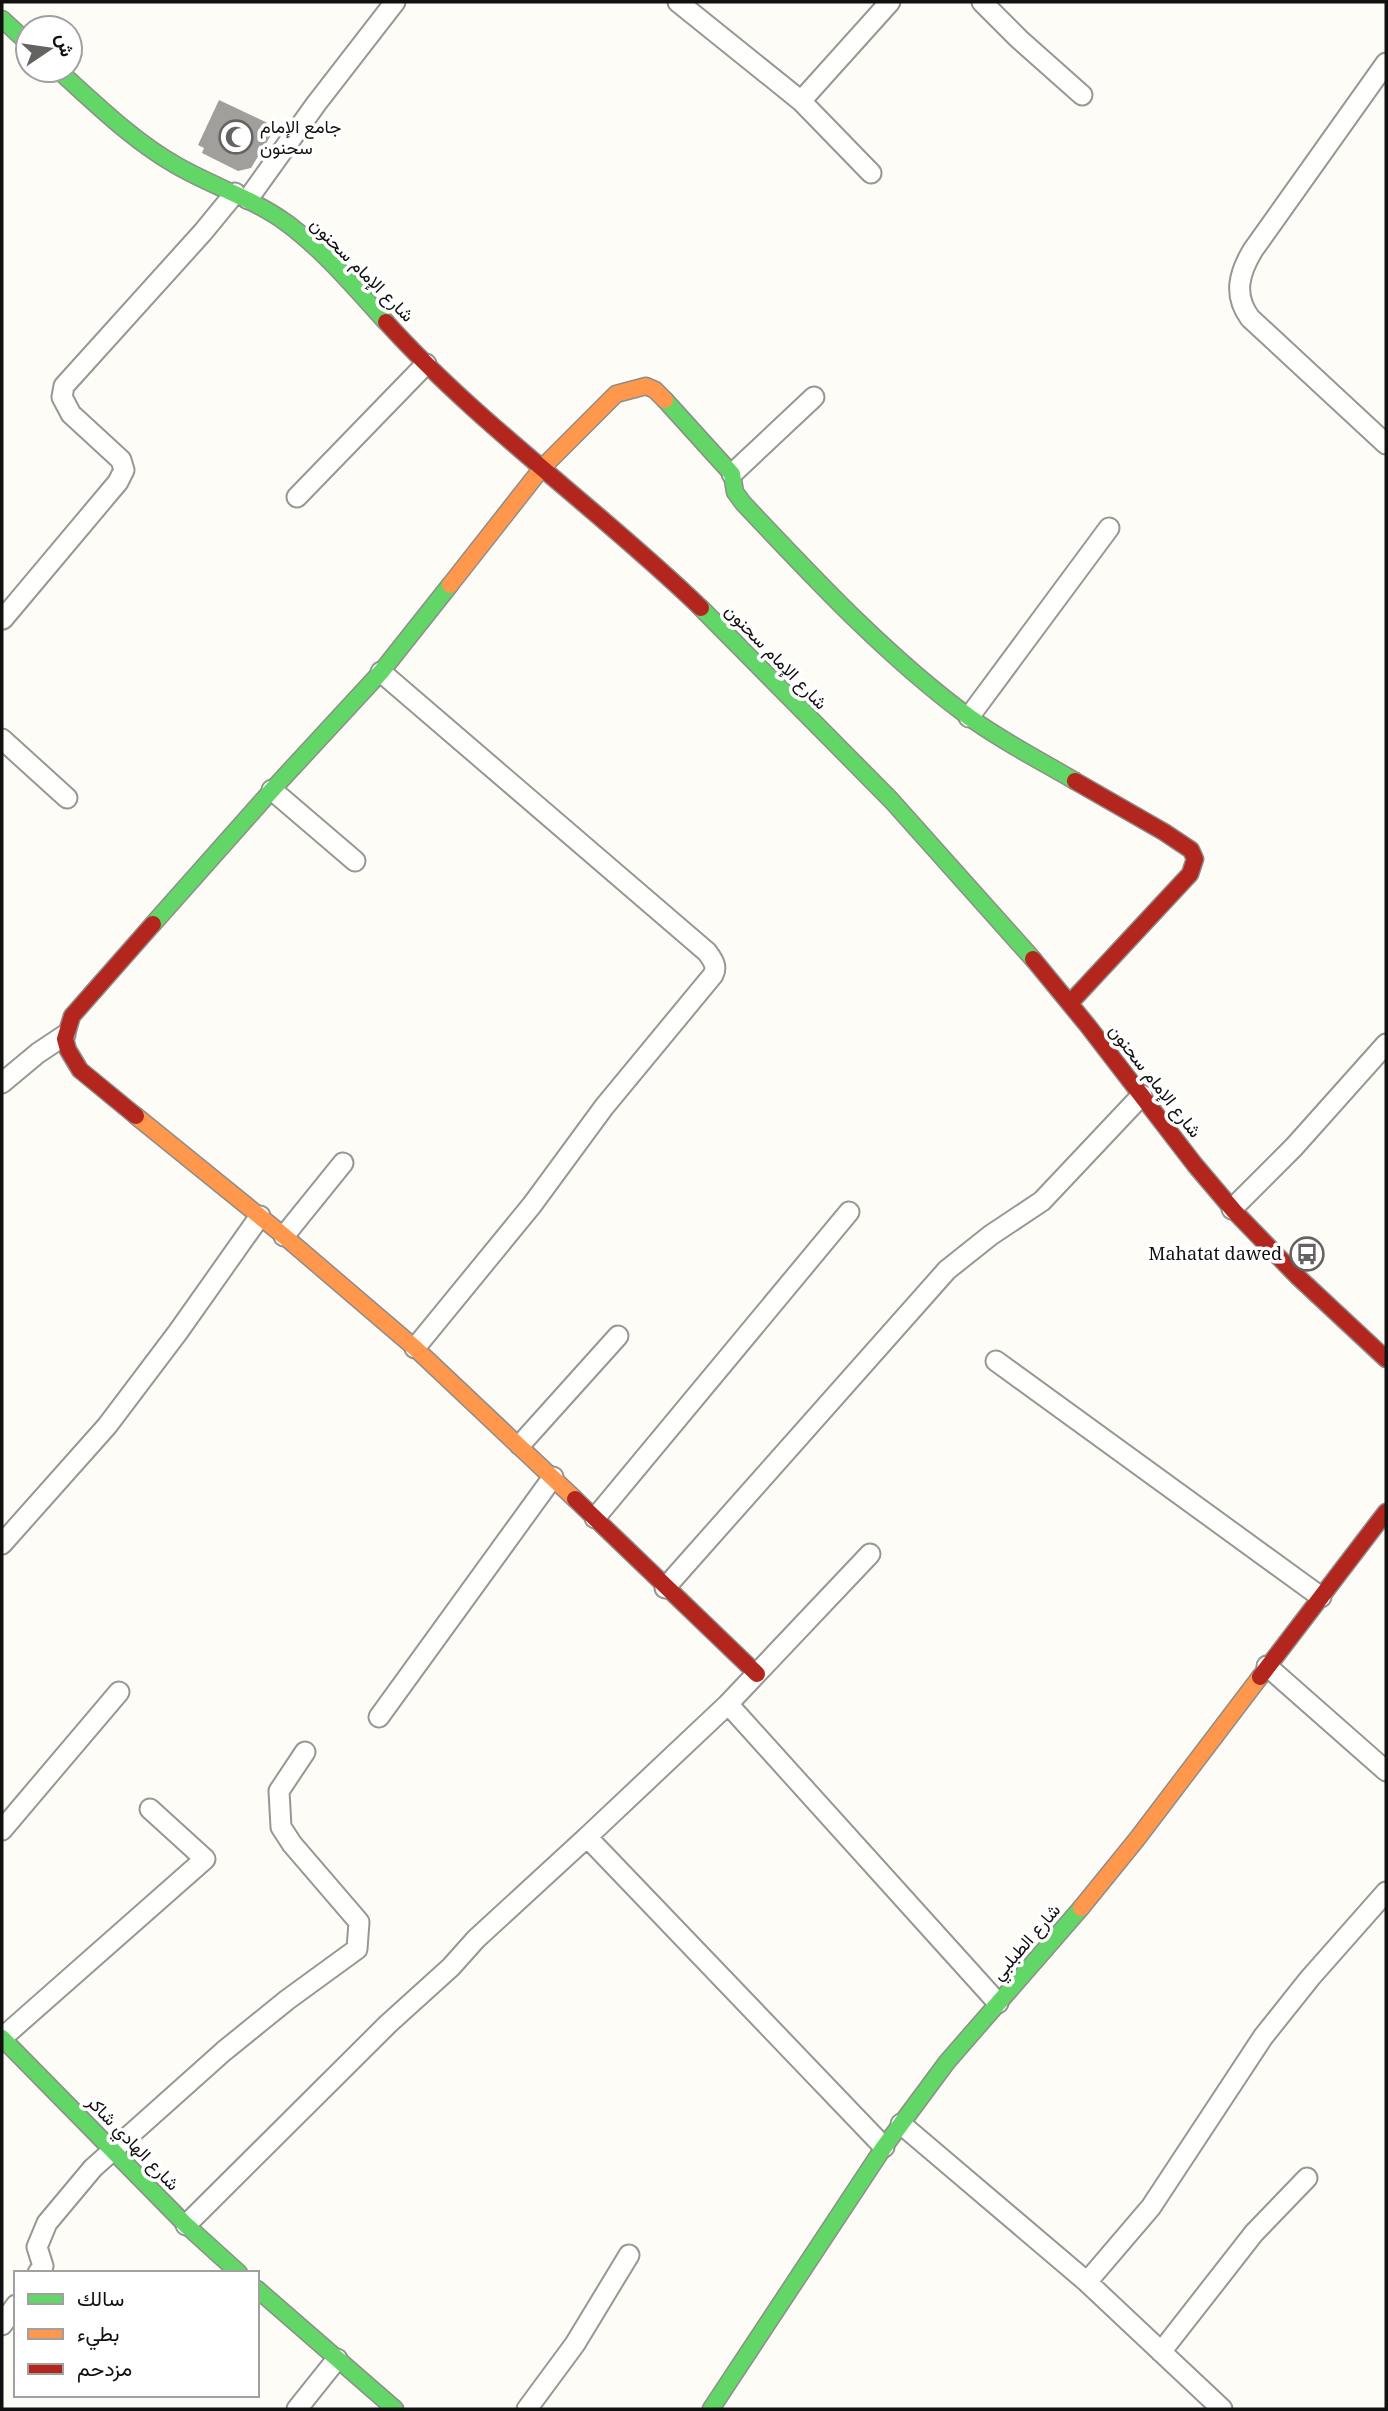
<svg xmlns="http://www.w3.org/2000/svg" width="1388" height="2411" viewBox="0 0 1388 2411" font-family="'Noto Serif',Vazirmatn,serif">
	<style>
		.building { fill: #a19f9c }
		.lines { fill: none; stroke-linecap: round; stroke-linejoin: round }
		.street-casing { stroke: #979795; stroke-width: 23 }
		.fast-casing { stroke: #8e8d8b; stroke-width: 19 }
		.slow-casing { stroke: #8e8d8b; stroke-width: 19 }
		.jam-casing { stroke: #8e8d8b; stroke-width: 19 }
		.street { stroke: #fffffe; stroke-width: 19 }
		.fast { stroke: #63d668; stroke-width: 16 }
		.slow { stroke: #ff974d; stroke-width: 16 }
		.jam { stroke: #b3261e; stroke-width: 16 }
		.labels { text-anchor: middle; stroke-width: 7; stroke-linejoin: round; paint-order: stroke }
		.poi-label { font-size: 18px; fill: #111; stroke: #fff; text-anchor: start }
		.street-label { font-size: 18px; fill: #111; stroke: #fff }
	</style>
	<rect width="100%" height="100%" fill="#fdfcf7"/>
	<path class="building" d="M219,100L276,127L251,168L238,171L202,153L204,148L198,145Z"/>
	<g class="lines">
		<defs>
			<path id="street" d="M678,2L801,101L871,173
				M982,2L1019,39L1082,95
				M1386,63L1253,250C1239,273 1233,295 1250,318L1386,444
				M801,101L890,2
				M248,199L316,104L395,2
				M732,474L814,397
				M297,497L426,364
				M3,619L118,482L124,470L121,460L71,414L62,397L64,386L203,232L235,193
				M381,672L707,952C712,959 718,966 713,975L604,1107L532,1205L415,1348
				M969,717L1109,528
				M2,739L67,798
				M272,790L355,861
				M2,1083L38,1053L65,1035
				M1232,1209L1294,1147L1386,1044
				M284,1236L343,1163
				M996,1361L1321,1597
				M520,1445L618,1336
				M595,1518L849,1212
				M2,1544L107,1426L178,1332L260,1216
				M870,1554L728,1704L998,2003
				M665,1588L947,1270L991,1235L1042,1201L1142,1095
				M1267,1666L1386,1771
				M379,1717L553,1477
				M2,1830L119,1692
				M587,1837L728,1704
				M2,2038L205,1859L150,1809
				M901,2124L1087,2282L1222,2409
				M186,2225L388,2024L451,1967L476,1939L587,1837L884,2147
				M38,2273L43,2266L37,2247L47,2223L93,2168L224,2051L287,2000L357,1949L359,1922L292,1844L281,1827L279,1791L305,1752
				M1087,2282L1151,2207L1263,2037L1310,1978L1386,1892
				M2,2325L16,2305
				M1161,2352L1254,2233L1307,2178
				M297,2409L337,2359
				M527,2409L575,2344L629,2255"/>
			<path id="fast" d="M2,19L28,43
				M58,70C95,103 131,139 174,164C211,186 253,198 288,224C325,252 355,288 386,322
				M665,400L732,474L735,492L743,503C814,578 885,655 969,717C1002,741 1039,760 1075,781
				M701,608L891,800L1033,959
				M153,924L272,790L381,672L450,585
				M2,2038L186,2225L239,2273
				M257,2289L395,2409
				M711,2409L884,2147L947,2062L1081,1908"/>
			<path id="slow" d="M450,585L542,468L616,394L646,386L655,390L665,400
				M136,1116L284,1236L415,1348L575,1499
				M1081,1908L1137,1839L1260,1677"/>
			<path id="jam" d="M386,322C481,427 599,509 701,608
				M1033,959L1088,1026L1195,1165L1234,1211L1297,1276L1386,1359
				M1070,1003L1190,874L1195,859L1191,850L1164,832L1075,781
				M136,1116L80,1070L68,1050L65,1039L72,1016L153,924
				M575,1499L757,1674
				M1260,1677L1386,1512"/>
		</defs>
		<use href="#street" class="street-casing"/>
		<use href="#fast" class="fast-casing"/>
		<use href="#slow" class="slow-casing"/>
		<use href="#jam" class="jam-casing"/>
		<use href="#street" class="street"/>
		<use href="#fast" class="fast"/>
		<use href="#slow" class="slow"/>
		<use href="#jam" class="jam"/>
	</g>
	<defs>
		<symbol id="mosque-ring" viewBox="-11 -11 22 22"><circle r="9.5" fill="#fff" stroke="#646362" stroke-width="1.5"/><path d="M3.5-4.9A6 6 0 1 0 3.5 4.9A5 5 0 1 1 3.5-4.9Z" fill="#646362"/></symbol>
		<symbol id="bus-ring" viewBox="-11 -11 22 22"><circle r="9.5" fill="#fff" stroke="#646362" stroke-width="1.5"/><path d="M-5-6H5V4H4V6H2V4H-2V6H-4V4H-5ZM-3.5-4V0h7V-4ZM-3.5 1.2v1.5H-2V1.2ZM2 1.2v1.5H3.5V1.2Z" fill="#646362"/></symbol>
	</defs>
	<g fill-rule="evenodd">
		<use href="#mosque-ring" x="217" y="118" width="38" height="38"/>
		<use href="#bus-ring" x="1288" y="1235" width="38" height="38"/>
	</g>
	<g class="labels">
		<g class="poi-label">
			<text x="260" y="133">جامع الإمام<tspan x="260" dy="21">سحنون</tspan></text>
			<text x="1282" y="1260" text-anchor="end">Mahatat dawed</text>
		</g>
		<g class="street-label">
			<text transform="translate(362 270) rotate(45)" y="6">شارع الإمام سحنون</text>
			<text transform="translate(776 657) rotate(46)" y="6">شارع الإمام سحنون</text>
			<text transform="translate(1155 1081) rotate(52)" y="6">شارع الإمام سحنون</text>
			<text transform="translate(1026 1942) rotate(-49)" y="6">شارع الطبلبي</text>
			<text transform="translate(133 2143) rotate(46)" y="6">شارع الهادي شاكر</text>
		</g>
	</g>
	<rect width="1388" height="2411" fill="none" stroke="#111111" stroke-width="7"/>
	<rect x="14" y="2271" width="245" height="126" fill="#ffffff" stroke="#a0a0a0" stroke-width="2"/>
	<rect x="28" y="2294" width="35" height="10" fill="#63d668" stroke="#a0a0a0" stroke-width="2"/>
	<text x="77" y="2306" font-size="21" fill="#111111">سالك</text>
	<rect x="28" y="2329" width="35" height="10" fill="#ff974d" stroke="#a0a0a0" stroke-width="2"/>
	<text x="77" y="2341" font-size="21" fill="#111111">بطيء</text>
	<rect x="28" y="2364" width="35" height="10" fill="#b3261e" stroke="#a0a0a0" stroke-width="2"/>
	<text x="77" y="2376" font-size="21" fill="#111111">مزدحم</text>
	<g transform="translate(49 49) rotate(77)"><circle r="33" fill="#ffffff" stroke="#a0a0a0" stroke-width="2"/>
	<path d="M0-5L12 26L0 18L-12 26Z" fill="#646362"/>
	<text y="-10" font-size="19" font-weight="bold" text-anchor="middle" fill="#111111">ش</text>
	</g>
</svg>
